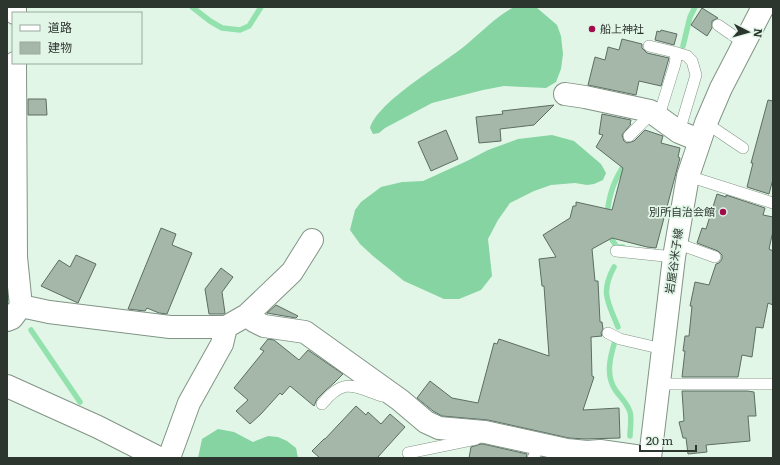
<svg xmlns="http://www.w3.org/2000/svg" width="780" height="465" viewBox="0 0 780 465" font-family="Literata,'Noto Sans JP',serif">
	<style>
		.forest { fill: #85d4a1 }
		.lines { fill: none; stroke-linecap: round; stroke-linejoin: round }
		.stream { stroke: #93e2ae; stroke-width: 5.5 }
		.building { fill: #a4b7a9; stroke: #5c6e62 }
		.lane-casing { stroke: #819486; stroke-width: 12 }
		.street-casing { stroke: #819486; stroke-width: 24 }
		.secondary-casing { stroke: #819486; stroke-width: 24 }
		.lane { stroke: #fff; stroke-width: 11 }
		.street { stroke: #fff; stroke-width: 22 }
		.secondary { stroke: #fff; stroke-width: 22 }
		.poi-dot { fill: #a20b4b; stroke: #e2f6e8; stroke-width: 1.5 }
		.labels { text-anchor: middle; stroke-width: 3.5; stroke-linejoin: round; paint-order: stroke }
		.poi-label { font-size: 11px; fill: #2d352f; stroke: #e2f6e8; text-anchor: start }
		.street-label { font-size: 11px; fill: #2d352f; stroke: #e2f6e8 }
	</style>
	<rect width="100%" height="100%" fill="#e2f6e8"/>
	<path class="forest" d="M514,7H536L557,25L561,36L563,54L561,69L556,82L546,88L504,86L483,90L432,103L385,128L379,133L373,134L370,128C378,101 443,64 466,45C483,31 494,18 514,7Z
		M552,135L574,141L601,164L606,173L603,180L594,184L587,185L575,183L551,185L534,191L510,203L498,220L488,239L492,276L481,290L459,299H444L404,281L373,256L360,244L350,230L355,210L361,202L381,187L402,182L423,181L467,161L488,150L518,139Z
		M218,429L234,432L253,442L268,436L278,437L287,441L296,448L298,458H198L202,439Z"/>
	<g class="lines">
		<path class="stream" d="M192,7L210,21L222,28L240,30L249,26L261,7
			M683,46L690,17L695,7
			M607,215C609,194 614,180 626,162
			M608,234L617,247H623
			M614,267C600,293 608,302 618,327
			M7,294L9,298
			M31,330L80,402
			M615,341C610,357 605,376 616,391C621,398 627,403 630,412C632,419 630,429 630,436"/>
	</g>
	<path class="building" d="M702,8L718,18L712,21V28L707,36L691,25Z
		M661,30L677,34L674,45L655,40L657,31L660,32Z
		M622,39L642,44V48L647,53L669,58L661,86L639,81L636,95L588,85L595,57L605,60L608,47L619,50Z
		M28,99H46L47,115H28Z
		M768,100L773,101V179L769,194L747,187L753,163H751Z
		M554,105L534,125L500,129L501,141L479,143L476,117L503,114L502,111Z
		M602,114L631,120L630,124H631L622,135L624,141L627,143L634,141L645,130L663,136L661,143L680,148L678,157L680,158L656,248L647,247L612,238L592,249L595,281H598L600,322H602L603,329L601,333L602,336L591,337L592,376L594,377L583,410L619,408L620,438L585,439L569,438L488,420L442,416L433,411L417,398L430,381L452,398L478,403L494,343L497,344L499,339L549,356L544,286H542L539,259L556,257L543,235L570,218L573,206H576V202L612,210L623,168L596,147L603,135L599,134Z
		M446,130L458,159L431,171L418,142Z
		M717,194L726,197V195L765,208L763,215L773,217V231L769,249L773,251V305L768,303L763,328L756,327L752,357L742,355L738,377H682L685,351H683L685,336H689L692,306H690L695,282L709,285L716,264L719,263L722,259V255L718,251L697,243L702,228L706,229Z
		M161,228L176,234L172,245L192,253L167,314L159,313L147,308L145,311L128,309Z
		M76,255L96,264L78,303L41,286L59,260L70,267Z
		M221,268L233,277L222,292L225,313L223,314H209L205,289Z
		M276,305L298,316L296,318L267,313Z
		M268,339L274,340L299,360L308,350L343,374L334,383L325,391L317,399L314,406L290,386L282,395L280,393L261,414L250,424L236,411L248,400L234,388L264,351L260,349Z
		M682,391H747L754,392L756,416H748L750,441L706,445L707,452L688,454L686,438H683L679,422L684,421Z
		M356,406L366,415L368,412L381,424L390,414L405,427L377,458H320L312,451L324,439H325Z
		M481,444H483L527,454L526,458H469L471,447Z"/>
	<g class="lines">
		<defs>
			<path id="lane" d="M718,25L744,43
				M649,46L674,52L676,58L675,64L661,109L656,115
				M674,52L687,56L692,61L696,75L679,132
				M706,123L743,148
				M629,136L652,113
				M688,176L773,203
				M676,243L715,257
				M616,251L674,257
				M608,333L620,339L663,349
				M659,384H773
				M322,404C344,377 353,386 382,396
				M408,453L476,439L477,435
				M533,458L541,443"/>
			<path id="street" d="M15,7V13
				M565,94L585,97L650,111L679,132L699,140
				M21,306L49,312L170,327H226L247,315L292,272L312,240
				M247,315L254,321L264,326L305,332L400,400L426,422L439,428L485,432L567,450L587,452L600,451L649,458
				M7,320L12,318L21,306L16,257L15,63
				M169,458L189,403L222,344L226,327"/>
			<path id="secondary" d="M7,386L98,427L159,458
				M650,458L674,257L688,176L706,123L721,88L763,7"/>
		</defs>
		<use href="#lane" class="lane-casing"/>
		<use href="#street" class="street-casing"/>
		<use href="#secondary" class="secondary-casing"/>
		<use href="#lane" class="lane"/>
		<use href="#street" class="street"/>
		<use href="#secondary" class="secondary"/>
	</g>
	<g class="poi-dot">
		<circle cx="592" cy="29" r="4"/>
		<circle cx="723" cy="212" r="4"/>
	</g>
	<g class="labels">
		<g class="poi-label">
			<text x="600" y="33">船上神社</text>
			<text x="715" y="216" text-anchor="end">別所自治会館</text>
		</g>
		<g class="street-label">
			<text transform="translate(674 261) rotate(-82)" y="4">岩屋谷米子線</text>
		</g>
	</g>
	<rect width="780" height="465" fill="none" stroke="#2d352f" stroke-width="16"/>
	<rect x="12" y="12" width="130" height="52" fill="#e2f6e8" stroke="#9aa99e"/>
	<rect x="20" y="25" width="20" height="6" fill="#ffffff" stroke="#9aa99e"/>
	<text x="48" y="32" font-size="12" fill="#2d352f">道路</text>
	<rect x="20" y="42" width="20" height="12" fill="#a4b7a9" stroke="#9aa99e"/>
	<text x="48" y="52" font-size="12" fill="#2d352f">建物</text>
	<g transform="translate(748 32) rotate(96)" stroke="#e2f6e8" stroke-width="3" paint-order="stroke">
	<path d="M0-3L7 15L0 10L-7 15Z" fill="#2d352f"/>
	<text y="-6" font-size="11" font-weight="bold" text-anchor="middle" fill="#2d352f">N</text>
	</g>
	<path d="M640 445v6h56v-6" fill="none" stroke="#2d352f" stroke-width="2"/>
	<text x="646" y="445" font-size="12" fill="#2d352f" stroke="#e2f6e8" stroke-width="3" paint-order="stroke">20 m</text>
</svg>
